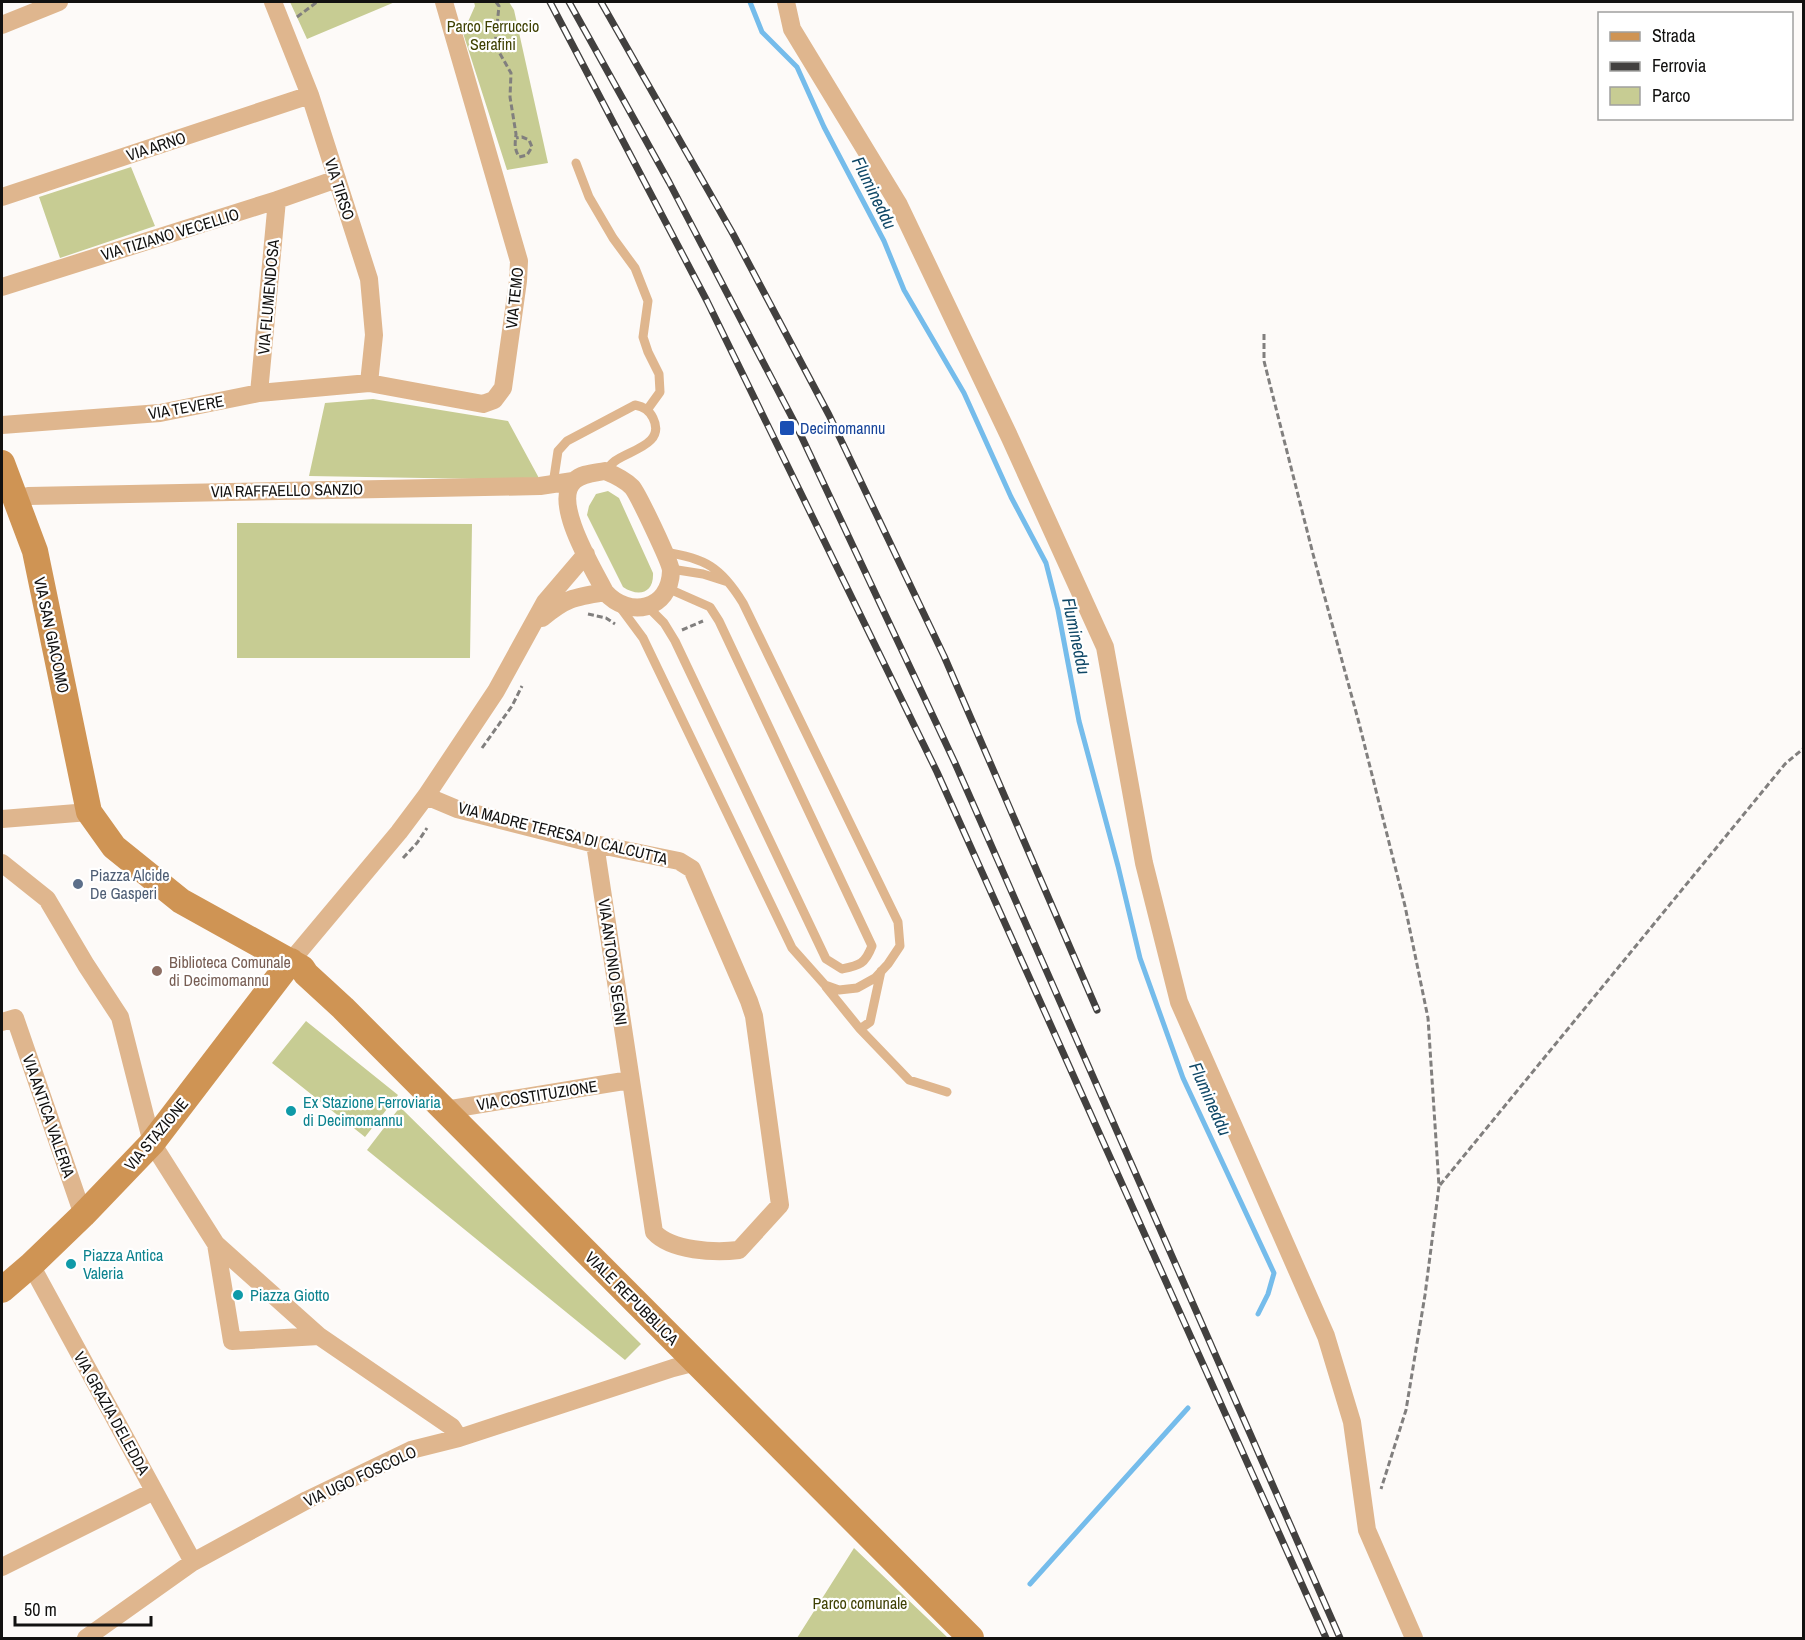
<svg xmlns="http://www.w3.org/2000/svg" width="1805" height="1640" viewBox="0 0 1805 1640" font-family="'Archivo Narrow',sans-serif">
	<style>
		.green { fill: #c7cc93 }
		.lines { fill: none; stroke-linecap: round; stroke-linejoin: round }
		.stream { stroke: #75bceb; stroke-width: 5 }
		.path { stroke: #817f7e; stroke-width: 3; stroke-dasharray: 6 3; stroke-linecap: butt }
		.lane { stroke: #dfb68e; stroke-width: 9 }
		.street { stroke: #dfb68e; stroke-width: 18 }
		.secondary { stroke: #cf9454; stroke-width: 26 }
		.rail-casing { stroke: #42403f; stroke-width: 7 }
		.rail { stroke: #fff; stroke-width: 4.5; stroke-dasharray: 14; stroke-linecap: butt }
		.transit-dot { fill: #1a4fb4; stroke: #fff; stroke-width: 2 }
		.service-dot { fill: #5c6f8a; stroke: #fff; stroke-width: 2 }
		.education-dot { fill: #8d6e63; stroke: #fff; stroke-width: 2 }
		.culture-dot { fill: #0f9aa8; stroke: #fff; stroke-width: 2 }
		.labels { text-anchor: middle; stroke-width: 4.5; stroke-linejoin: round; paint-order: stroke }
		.park-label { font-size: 16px; fill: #3f4103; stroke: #fff }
		.street-label { font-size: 16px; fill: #121110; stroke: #fff }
		.transit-label { font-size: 16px; fill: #164399; stroke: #fff; text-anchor: start }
		.service-label { font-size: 16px; fill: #4e5e75; stroke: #fff; text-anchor: start }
		.education-label { font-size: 16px; fill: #785e54; stroke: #fff; text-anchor: start }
		.culture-label { font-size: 16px; fill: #0d838f; stroke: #fff; text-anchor: start }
		.water-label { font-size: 18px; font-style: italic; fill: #104867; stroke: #fff }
	</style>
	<rect width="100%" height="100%" fill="#fdfaf8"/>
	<path class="green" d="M290,2H395L307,39Z
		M474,2H509L514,10L548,163L507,170L463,33L475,6Z
		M131,167L155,226L60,258L39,197Z
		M373,399L508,421L540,480L309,476L325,403Z
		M608,491L619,498L653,573C654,594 638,597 623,587L587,515L589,506L596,494Z
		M237,523L472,524L470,658H237Z
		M306,1021L398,1095L365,1137L272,1063Z
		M400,1107L641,1344L625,1360L367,1150Z
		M854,1548L948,1638H797Z"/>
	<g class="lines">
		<path class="stream" d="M750,2L762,32L797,67L824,127L884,241L904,290L964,393L1011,497L1046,563L1058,610L1079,721L1118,866L1140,958L1183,1078L1274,1273L1268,1294L1258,1314
			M1030,1584L1188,1408"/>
		<path class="path" d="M496,2L499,6L495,45L511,73L510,97L516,134C515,144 514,148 519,157L527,155L532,147L529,140L522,137L516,138
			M297,17L317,2
			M1264,334V361L1313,554L1359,723L1405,906L1428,1018L1439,1186L1425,1295L1406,1410L1381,1489
			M588,614L606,618L615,624
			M682,630L703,621
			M482,748L512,706L522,686
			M403,858L417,843L427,828
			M1440,1185L1785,764L1804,748"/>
		<path class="lane" d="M576,163L589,197L613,238L635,268L648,301L643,337L648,352L659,374L660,392L647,410
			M553,484L558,451L567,441L635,405C644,407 649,410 653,418C666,444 630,450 615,461C611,464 608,468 605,471
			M671,569L703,574L728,582
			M620,607L643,638L792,948L825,985L839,990L857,988L875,978L888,964L900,946L898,922L743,603C721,567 705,558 664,552
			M648,607L664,623L675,641L826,959L842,969C860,965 865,964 872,946L719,621L710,607L667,588
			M826,987L860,1029L870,1022L881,971
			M860,1029L909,1080L947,1092"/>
		<path class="street" d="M273,2L310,95L369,279L374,335L369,383
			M786,2L792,29L899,205L1010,438L1105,647L1144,863L1179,1002L1326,1336L1352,1422L1367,1530L1414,1638
			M2,25L59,2
			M2,197L310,95
			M2,287L277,200L337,179
			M259,393L277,200
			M2,425L160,413L259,393L369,383L483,404L494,400L503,388L518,281L519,261L444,2
			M605,471C615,475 624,479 632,487C638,494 671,563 671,571C670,610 629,619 605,592C594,570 551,501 574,481C582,473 594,473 605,471Z
			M15,500L28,496L540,486L573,481
			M542,618C566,598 574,597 605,592
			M426,796L457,809L595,844L679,861L692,869L749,1001L754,1016L780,1205L739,1250C715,1253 671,1251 654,1232L595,844
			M2,819L89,812
			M2,863L47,899L86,965L120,1017L152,1143L216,1244L319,1336L452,1427L459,1438
			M291,961L399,832L426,796L496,691L545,602L586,554
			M2,1022L15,1018L83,1215
			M445,1110L630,1080
			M216,1244L232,1341L319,1336
			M31,1265L193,1562
			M2,1567L154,1491
			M86,1638L193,1562L307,1500L411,1450L459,1438L673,1368L696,1362"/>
		<path class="secondary" d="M2,463L35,551L89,812L114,847L181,901L302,968L306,974L343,1008L971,1638
			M2,1290L31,1265L83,1215L152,1143L291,961"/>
		<defs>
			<path id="rail" d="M550,2L707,301L937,772L1326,1638
				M569,2L669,182L797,427L955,763L1340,1638
				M601,2L733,234L829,415L944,656L1097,1010"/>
		</defs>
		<use href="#rail" class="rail-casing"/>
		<use href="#rail" class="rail"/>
	</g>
	<rect class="transit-dot" x="779" y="420" width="16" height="16" rx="3"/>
	<circle class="service-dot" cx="78" cy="884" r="6"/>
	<circle class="education-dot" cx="157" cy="971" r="6"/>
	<g class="culture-dot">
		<circle cx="291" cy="1111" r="6"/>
		<circle cx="71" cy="1264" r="6"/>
		<circle cx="238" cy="1295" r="6"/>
	</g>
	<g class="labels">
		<g class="park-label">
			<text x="493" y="32">Parco Ferruccio<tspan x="493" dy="18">Serafini</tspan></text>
			<text x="860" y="1609">Parco comunale</text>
		</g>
		<g class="street-label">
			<text transform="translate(156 146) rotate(-18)" y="6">VIA ARNO</text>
			<text transform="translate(340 189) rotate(72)" y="6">VIA TIRSO</text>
			<text transform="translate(170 234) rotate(-17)" y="6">VIA TIZIANO VECELLIO</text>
			<text transform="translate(268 297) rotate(-85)" y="6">VIA FLUMENDOSA</text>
			<text transform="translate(514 298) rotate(-84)" y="6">VIA TEMO</text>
			<text transform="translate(186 407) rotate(-10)" y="6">VIA TEVERE</text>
			<text transform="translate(287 490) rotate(-1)" y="6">VIA RAFFAELLO SANZIO</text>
			<text transform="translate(52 635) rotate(78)" y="6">VIA SAN GIACOMO</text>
			<text transform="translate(563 833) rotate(14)" y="6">VIA MADRE TERESA DI CALCUTTA</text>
			<text transform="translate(613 962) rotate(82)" y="6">VIA ANTONIO SEGNI</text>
			<text transform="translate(537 1095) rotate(-9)" y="6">VIA COSTITUZIONE</text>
			<text transform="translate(49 1116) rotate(71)" y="6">VIA ANTICA VALERIA</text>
			<text transform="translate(156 1134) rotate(-50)" y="6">VIA STAZIONE</text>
			<text transform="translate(632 1298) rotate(45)" y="6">VIALE REPUBBLICA</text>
			<text transform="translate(112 1413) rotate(61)" y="6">VIA GRAZIA DELEDDA</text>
			<text transform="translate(360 1476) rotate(-25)" y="6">VIA UGO FOSCOLO</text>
		</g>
		<g class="transit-label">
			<text x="800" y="434">Decimomannu</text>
		</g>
		<g class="service-label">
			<text x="90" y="881">Piazza Alcide<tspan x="90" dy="18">De Gasperi</tspan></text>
		</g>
		<g class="education-label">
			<text x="169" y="968">Biblioteca Comunale<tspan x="169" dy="18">di Decimomannu</tspan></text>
		</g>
		<g class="culture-label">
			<text x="303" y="1108">Ex Stazione Ferroviaria<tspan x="303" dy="18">di Decimomannu</tspan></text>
			<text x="83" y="1261">Piazza Antica<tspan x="83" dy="18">Valeria</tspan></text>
			<text x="250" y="1301">Piazza Giotto</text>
		</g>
		<g class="water-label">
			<text transform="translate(874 193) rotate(64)" y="6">Flumineddu</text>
			<text transform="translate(1076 636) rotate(78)" y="6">Flumineddu</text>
			<text transform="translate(1210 1099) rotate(66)" y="6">Flumineddu</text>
		</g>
	</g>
	<rect width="1805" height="1640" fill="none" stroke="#121110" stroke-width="6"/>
	<rect x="1598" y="12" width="195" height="108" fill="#ffffff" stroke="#a0a09f" stroke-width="1.5"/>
	<rect x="1610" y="32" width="30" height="9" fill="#cf9454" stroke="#a0a09f" stroke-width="1.5"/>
	<text x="1652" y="42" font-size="18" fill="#121110">Strada</text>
	<rect x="1610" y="62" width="30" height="9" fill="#42403f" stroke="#a0a09f" stroke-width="1.5"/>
	<text x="1652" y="72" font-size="18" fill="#121110">Ferrovia</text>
	<rect x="1610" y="87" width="30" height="18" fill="#c7cc93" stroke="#a0a09f" stroke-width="1.5"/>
	<text x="1652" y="102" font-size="18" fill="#121110">Parco</text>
	<path d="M15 1616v9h136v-9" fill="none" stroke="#121110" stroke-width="3"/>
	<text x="24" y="1616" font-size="18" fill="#121110" stroke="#ffffff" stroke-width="4.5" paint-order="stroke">50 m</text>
</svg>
